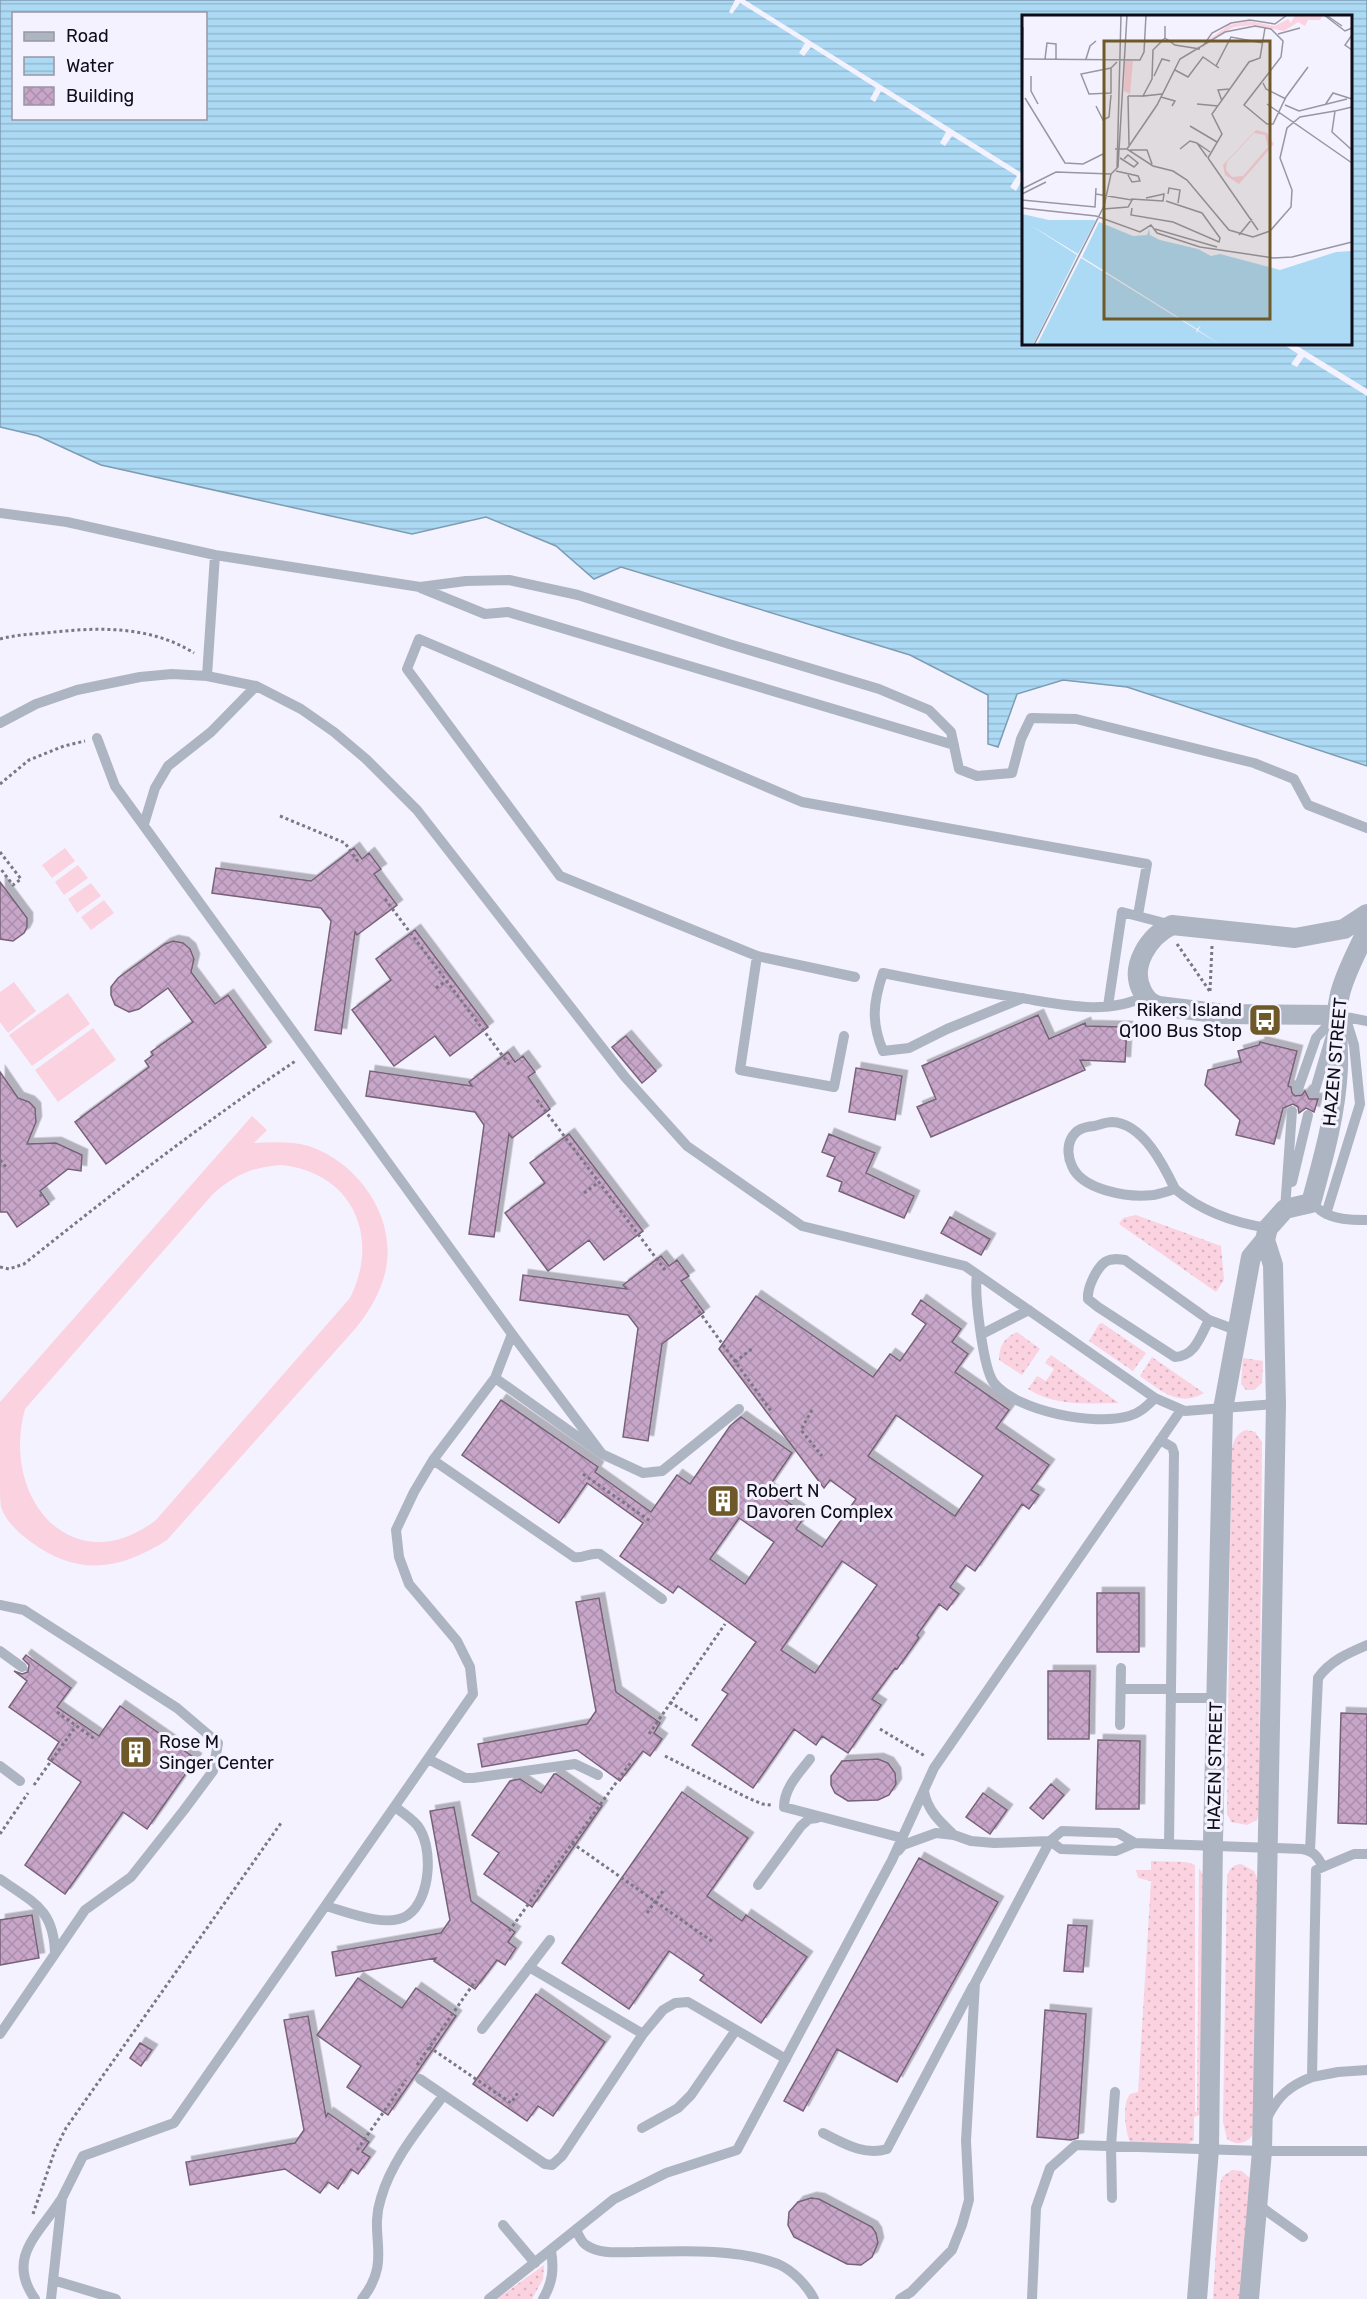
<svg xmlns="http://www.w3.org/2000/svg" width="1367" height="2299" viewBox="0 0 1367 2299" font-family="Rubik,sans-serif">
	<style>
		.grass { fill: url(#grass-dots) }
		.pitch { fill: #fbd2e0; fill-rule: evenodd }
		.water { fill: url(#water-rules); stroke: #7d9cb2; stroke-width: 1.5; fill-rule: evenodd }
		.pier { fill: #f4f2ff }
		.building { fill: url(#building-cross-hatch); stroke: #776278; stroke-width: 1.5; fill-rule: evenodd; filter: url(#shadow) }
		.lines { fill: none; stroke-linecap: round; stroke-linejoin: round }
		.path { stroke: #7a7883; stroke-width: 3; stroke-dasharray: 3 3; stroke-linecap: butt }
		.lane { stroke: #aeb5c2; stroke-width: 10 }
		.street { stroke: #aeb5c2; stroke-width: 20 }
		.labels { text-anchor: middle; stroke-width: 6; stroke-linejoin: round; paint-order: stroke }
		.poi-label { font-size: 18px; fill: #0f0d17; stroke: #f4f2ff; text-anchor: start }
		.street-label { font-size: 18px; fill: #0f0d17; stroke: #f4f2ff }
		.inset-road { fill: none; stroke: #9896a2; stroke-width: 1.5 }
		.view { fill: #6f5928; fill-opacity: 0.15; stroke: #6f5928; stroke-width: 3 }
		.inset-edge { fill: none; stroke: #0f0d17; stroke-width: 3 }
	</style>
	<defs>
		<pattern id="grass-dots" width="8" height="8" patternUnits="userSpaceOnUse" patternTransform="scale(1.5)"><rect width="8" height="8" fill="#fbd2e0"/><path d="M2 2h.1M6 6h.1" fill="none" stroke="#d6b3bf" stroke-width="1.8" stroke-linecap="round"/></pattern>
		<pattern id="water-rules" width="6" height="5" patternUnits="userSpaceOnUse" patternTransform="scale(1.5)"><rect width="6" height="5" fill="#acd9f4"/><path d="M0 2.5h6" fill="none" stroke="#93b9d0"/></pattern>
		<pattern id="building-cross-hatch" width="8" height="8" patternUnits="userSpaceOnUse" patternTransform="scale(1.5)"><rect width="8" height="8" fill="#c8a6c9"/><path d="M0 0l8 8M0 8l8-8" fill="none" stroke="#ab8eac"/></pattern>
		<filter id="shadow"><feDropShadow dx="5.5" dy="-5.5" stdDeviation="0" flood-color="#0004"/></filter>
	</defs>
	<rect width="100%" height="100%" fill="#f4f2ff"/>
	<path class="grass" d="M1136,1215L1221,1246L1224,1280L1216,1292L1119,1224L1123,1218Z
		M1102,1323L1146,1353L1133,1371L1089,1341L1099,1324Z
		M1017,1332L1040,1349L1022,1375L999,1360C999,1346 1004,1338 1017,1332Z
		M1051,1355L1119,1403C1087,1403 1056,1407 1028,1389L1037,1376L1046,1381L1054,1369L1045,1363Z
		M1152,1357L1204,1393C1179,1408 1160,1390 1140,1376Z
		M1243,1358L1263,1361L1262,1383L1254,1390H1246L1241,1384Z
		M1246,1430L1255,1432L1262,1442L1259,1814L1257,1820L1247,1825L1231,1822L1227,1813L1231,1474C1232,1459 1228,1436 1246,1430Z
		M1151,1861L1186,1862L1195,1865V2112L1197,2111L1199,1868L1205,1879L1202,2114L1194,2117V2140L1186,2145L1130,2142C1125,2131 1122,2103 1130,2094L1138,2092L1151,1881L1138,1878L1136,1870H1151Z
		M1241,1864L1254,1871L1258,1880L1253,2134C1247,2144 1236,2146 1227,2139L1223,2122L1227,1879C1228,1870 1232,1865 1241,1864Z
		M1232,2170L1242,2171L1250,2178L1245,2299H1213L1220,2183L1223,2176Z
		M544,2265L543,2279L532,2299H497Z"/>
	<path class="pitch" d="M65,848L75,861L52,878L42,865Z
		M78,865L88,878L64,895L55,882Z
		M91,883L101,896L77,913L68,899Z
		M104,900L114,913L91,930L81,917Z
		M14,982L36,1011L8,1033L0,1022V992Z
		M68,993L90,1024L32,1066L9,1035Z
		M93,1028L116,1060L58,1102L35,1070Z
		M252,1116L267,1130L254,1143C272,1142 292,1141 309,1146C361,1164 400,1222 384,1277C378,1297 368,1313 355,1329L167,1540C120,1570 78,1577 31,1542C19,1533 6,1522 1,1507C0,1500 0,1488 0,1480C0,1454 0,1428 0,1402ZM281,1165C352,1172 381,1236 350,1298L156,1520C74,1583 0,1500 25,1409L212,1195C234,1175 253,1167 281,1165Z"/>
	<path class="water" d="M0,0H1367V766L1127,687L1063,680L1017,694L998,747L988,744V695L910,655L621,567L594,579L556,546L486,517L412,534L101,465L38,436L0,427ZM14,14H206V118H14ZM1024,16H1350V344H1024Z"/>
	<path class="pier" d="M735,0H745L1023,174V181L1022,180L1016,191L1010,187L1017,176L952,136L945,146L940,143L946,132L881,91L875,102L870,99L876,88L811,47L804,56L799,53L805,43L740,3L732,14L729,12Z
		M1283,344H1294L1367,389V396L1304,357L1297,367L1291,364L1298,354Z"/>
	<path class="building" d="M354,848L362,859L369,853L381,869L374,874L397,905L357,935L355,932L341,1034L315,1030L331,921L321,908L212,893L216,868L311,881Z
		M0,882L27,918V927L24,933L13,941L0,939Z
		M415,930L488,1027L450,1056L435,1036L394,1066L352,1010L391,980L376,959Z
		M173,941L183,943L190,949L194,959L191,972L215,1004L228,995L266,1047L106,1164L75,1122L149,1067L145,1061L153,1055L151,1052L193,1022L168,988L139,1009L129,1012L115,1005L111,995V987L118,978L165,944Z
		M1038,1015L1049,1039L1085,1023L1086,1026L1127,1027L1125,1062L1080,1060L1085,1070L931,1137L917,1107L936,1099L922,1066Z
		M626,1036L656,1071L642,1083L612,1047Z
		M1260,1042L1297,1051L1288,1086L1291,1087L1292,1093L1295,1096L1302,1095L1305,1091L1309,1099H1318L1314,1112L1306,1108L1299,1113L1298,1107L1293,1104L1283,1108L1274,1144L1236,1135L1240,1120L1205,1085L1208,1070L1241,1062L1238,1051L1259,1045Z
		M508,1052L515,1062L523,1056L535,1072L528,1077L550,1109L512,1138L509,1134L494,1237L469,1234L484,1125L475,1112L366,1096L370,1071L472,1086L469,1082Z
		M856,1068L902,1076L895,1120L849,1112Z
		M0,1072L18,1098L29,1102L35,1108L36,1122L27,1144L56,1143L82,1155L81,1171L68,1169L40,1191L49,1204L17,1227L7,1212H0Z
		M569,1134L643,1231L604,1260L589,1240L548,1271L505,1213L545,1183L530,1163Z
		M829,1134L875,1153L866,1173L914,1196L904,1218L839,1191L842,1182L827,1176L835,1157L822,1152Z
		M950,1217L990,1239L981,1255L941,1233Z
		M661,1256L669,1266L677,1260L689,1276L681,1281L704,1312L662,1344L648,1441L623,1437L638,1328L628,1315L520,1300L523,1275L627,1289L623,1285Z
		M756,1296L873,1377L890,1354L900,1361L926,1324L912,1314L921,1300L961,1329L952,1342L968,1354L955,1372L1009,1410L996,1428L1049,1465L1031,1490L1039,1495L1029,1509L1022,1504L975,1571L966,1565L950,1587L959,1594L947,1610L939,1604L917,1635L919,1638L897,1669L895,1668L872,1699L881,1705L848,1753L822,1736L816,1745L794,1729L753,1788L692,1745L728,1694L722,1690L756,1642L678,1586L673,1593L620,1556L643,1523L587,1483L559,1523L462,1455L501,1400L598,1467L595,1472L651,1512L677,1475L690,1484L730,1426L741,1417L792,1453L768,1488L806,1515L796,1529L822,1547L856,1499L830,1480L824,1488L719,1349ZM896,1415L983,1476L955,1516L868,1456ZM739,1518L774,1542L745,1584L710,1559ZM842,1561L877,1585L815,1673L781,1650Z
		M1097,1593H1139V1652H1097Z
		M599,1598L616,1692L660,1723L654,1733L662,1739L650,1756L643,1751L620,1781L577,1750L482,1767L478,1744L587,1724L596,1711L576,1602Z
		M26,1655L71,1688L57,1707L99,1736L120,1706L196,1759L147,1829L123,1812L65,1894L25,1865L81,1782L48,1759L59,1742L9,1707L27,1681L14,1671L22,1674L28,1672L29,1665L23,1659Z
		M1048,1671H1090L1089,1739H1048Z
		M1341,1713L1367,1714V1824L1338,1823Z
		M1098,1740L1140,1741L1139,1809H1096Z
		M878,1759L888,1763L895,1773L896,1784L889,1795L878,1800L848,1801L835,1793L831,1785V1776L842,1761Z
		M554,1774H556L602,1806L532,1907L484,1874L499,1853L472,1835L510,1781L520,1779L541,1793Z
		M1051,1784L1064,1795L1043,1819L1030,1808Z
		M682,1792L748,1838L707,1896L742,1921L746,1915L807,1957L761,2023L700,1980L704,1975L669,1951L629,2009L562,1963Z
		M983,1793L1007,1810L990,1834L966,1817Z
		M454,1807L471,1901L515,1932L508,1942L516,1948L505,1965L497,1960L475,1989L434,1961L436,1958L336,1976L332,1952L441,1933L450,1920L430,1811Z
		M919,1858L998,1902L897,2082L837,2049L803,2111L784,2101Z
		M32,1915L39,1958L0,1965V1920Z
		M1068,1925L1087,1926L1083,1972L1064,1971Z
		M358,1978L402,2008L416,1988L456,2016L388,2115L347,2087L361,2066L317,2035Z
		M536,1994L605,2042L553,2116L538,2106L527,2121L473,2084Z
		M1045,2010L1086,2014L1078,2138L1071,2140L1037,2137Z
		M308,2016L326,2117L328,2113L369,2142L362,2152L370,2157L358,2174L351,2169L338,2189L328,2182L320,2193L285,2169L190,2185L186,2162L295,2143L304,2130L284,2020Z
		M140,2043L152,2050L141,2066L130,2058Z
		M811,2198L819,2199L872,2227L876,2233L878,2243L872,2257L861,2265L847,2264L794,2237L788,2225L789,2212L798,2202Z"/>
	<g class="lines">
		<path class="path" d="M0,639C15,635 30,634 46,633C95,627 150,625 194,653
			M0,784L29,760L64,746L85,741
			M280,816L345,843L359,863
			M0,852L21,879L13,885L0,868
			M385,899L511,1067
			M1177,944L1211,993
			M436,988L446,981
			M1210,991L1212,946
			M537,1100L665,1270
			M0,1160L6,1167
			M584,1193L599,1182
			M40,1194L43,1198
			M0,1267L9,1269L24,1264C113,1193 203,1123 297,1060
			M695,1306L771,1411
			M735,1362L754,1347
			M812,1410L801,1430L822,1456
			M583,1474L650,1521
			M670,1702L700,1722
			M57,1712L96,1740
			M880,1729L925,1756
			M649,1734L725,1624
			M665,1756L746,1797L762,1804L771,1805
			M34,1785L76,1726
			M0,1834L28,1793
			M572,1843L713,1942
			M647,1913L663,1891
			M509,1931L631,1762
			M429,2047L511,2103L519,2091
			M417,2065L476,1980
			M357,2150L406,2080
			M33,2214L55,2150L66,2128L281,1823"/>
		<path class="lane" d="M0,513L67,522L215,555L420,587L466,581L509,580L578,595L729,644L879,689L929,710L951,732L959,769L977,776L1012,773L1021,739L1031,718L1076,719L1254,763L1294,779L1308,805L1367,828
			M421,588L485,614L508,612L954,745
			M207,676L215,555
			M0,723L36,704L77,690L140,677L172,674L207,676L256,686L301,709L334,732L366,759L417,810L625,1077L687,1146L802,1226L965,1266L1155,1398L1185,1411L1276,1404
			M144,824L155,788L168,766L211,732L256,686
			M757,956L740,1070L834,1087L844,1036
			M855,977L757,956L560,876L407,669L419,639L802,802L1147,864L1138,915
			M1023,998L947,1029L909,1048L883,1051C871,1022 873,1003 883,973C927,982 970,990 1014,997C1056,1003 1106,1017 1145,996
			M1108,1006L1122,912L1172,925
			M1341,1016L1367,1021
			M1298,1089L1316,1038L1337,1015
			M1314,1093L1332,1032
			M1292,1182L1308,1115
			M1175,1189C1164,1166 1143,1123 1112,1122C1106,1122 1099,1125 1094,1126C1084,1127 1076,1129 1071,1139C1067,1147 1068,1158 1072,1166C1082,1190 1128,1198 1153,1195C1160,1194 1168,1191 1175,1189C1201,1211 1235,1223 1268,1228
			M1285,1209L1292,1111
			M1320,1210C1333,1220 1352,1220 1367,1220
			M1326,1214L1360,1104L1354,1045L1345,1016
			M977,1275C974,1293 983,1369 994,1383C1018,1412 1095,1426 1129,1416C1140,1413 1147,1406 1155,1398
			M1209,1320C1200,1337 1195,1356 1175,1357L1098,1307L1088,1299C1087,1288 1096,1269 1105,1262C1111,1258 1118,1259 1125,1260L1209,1320L1236,1330
			M982,1334L1029,1310
			M495,1378L602,1454L512,1334
			M1160,1440L1172,1447L1174,1453L1169,1844
			M602,1454L643,1473L662,1471L739,1409
			M433,1460L574,1557C583,1559 590,1552 600,1554L662,1599
			M0,1605L24,1610L177,1708L218,1743L213,1771L184,1810L131,1877L85,1910L0,2034
			M0,1651L22,1667
			M1121,1689H1171
			M1171,1698H1217
			M1120,1725L1121,1668
			M428,1759L465,1778H473L575,1764L598,1775
			M810,1759C799,1773 784,1788 784,1807L902,1838
			M0,1766L20,1781
			M924,1791C927,1810 940,1822 954,1835
			M1135,1843L1118,1833L1062,1831L1050,1841L1061,1849L1116,1851L1135,1843L1302,1849C1314,1851 1318,1857 1323,1867
			M898,1851L903,1845L936,1833L954,1835L971,1841L994,1843L1050,1841
			M1310,1851L1318,1678C1330,1661 1348,1653 1367,1645
			M0,1879C34,1903 54,1909 55,1954
			M758,1885L801,1826L809,1819L817,1818
			M326,1906C347,1912 388,1929 408,1915C431,1899 434,1846 417,1825C411,1818 402,1812 395,1807
			M529,1967L643,2034
			M482,2029L550,1940
			M1312,2077L1338,2072L1367,2070
			M420,2079L545,2164L552,2165L562,2156L643,2034L663,2010L675,2003L688,2002L786,2059
			M1267,2118C1278,2096 1289,2086 1312,2077L1316,1870L1354,1854H1367
			M642,2128L678,2108L691,2095L736,2030
			M823,2133C843,2143 864,2156 887,2149L973,1986
			M1112,2198L1111,2146L1115,2092
			M1257,2204L1303,2237
			M503,2225L535,2263
			M576,2230C579,2235 581,2242 586,2245C601,2255 619,2252 635,2252C680,2251 736,2248 778,2264C792,2270 807,2285 814,2299
			M53,2280L116,2299
			M35,2299C6,2258 38,2235 60,2201
			M51,2299L62,2198L83,2156L174,2123L473,1694L470,1667L457,1641L409,1584L399,1557L396,1530L414,1492L433,1460L495,1378L512,1334L115,786L97,738
			M362,2299C393,2260 368,2237 381,2198C392,2160 420,2127 443,2096
			M489,2299L614,2199L666,2173L737,2150L892,1860L934,1768L1181,1410
			M543,2299C553,2282 554,2269 551,2250
			M900,2299L911,2292L952,2250L962,2225L969,2200L966,2141L975,1983L1050,1841
			M1032,2299L1036,2208L1050,2168L1076,2145L1262,2151H1367"/>
		<path class="street" d="M1338,1015L1224,1014L1159,1006C1150,1003 1146,999 1142,991C1129,966 1149,936 1172,925L1295,938L1344,929L1367,914
			M1197,2299L1209,2149L1213,1841L1223,1409L1251,1257L1265,1240L1268,1228L1285,1209L1311,1203C1323,1159 1336,1114 1338,1068C1339,1044 1334,1018 1340,994C1345,973 1358,950 1367,930
			M1249,2299L1262,2151L1276,1404L1273,1265L1265,1240"/>
	</g>
	<defs>
		<symbol id="bus-square" viewBox="-11 -11 22 22"><rect x="-9" y="-9" width="18" height="18" rx="4" fill="#6f5928" stroke="#f4f2ff"/><path d="M-5-6H5V4H4V6H2V4H-2V6H-4V4H-5ZM-3.5-4V0h7V-4ZM-3.5 1.2v1.5H-2V1.2ZM2 1.2v1.5H3.5V1.2Z" fill="#fff"/></symbol>
		<symbol id="building-square" viewBox="-11 -11 22 22"><rect x="-9" y="-9" width="18" height="18" rx="4" fill="#6f5928" stroke="#f4f2ff"/><path d="M-4-6H4V6H1V3H-1V6H-4ZM-2.5-4.3h1.7v1.8h-1.7ZM.8-4.3h1.7v1.8H.8ZM-2.5-1h1.7V.8h-1.7ZM.8-1h1.7V.8H.8Z" fill="#fff"/></symbol>
	</defs>
	<g fill-rule="evenodd">
		<use href="#bus-square" x="1246" y="1001" width="38" height="38"/>
		<use href="#building-square" x="704" y="1482" width="38" height="38"/>
		<use href="#building-square" x="117" y="1733" width="38" height="38"/>
	</g>
	<g class="labels">
		<g class="poi-label">
			<text x="1242" y="1016" text-anchor="end">Rikers Island<tspan x="1242" dy="21">Q100 Bus Stop</tspan></text>
			<text x="746" y="1497">Robert N<tspan x="746" dy="21">Davoren Complex</tspan></text>
			<text x="159" y="1748">Rose M<tspan x="159" dy="21">Singer Center</tspan></text>
		</g>
		<g class="street-label">
			<text transform="translate(1335 1062) rotate(-85)" y="6">HAZEN STREET</text>
			<text transform="translate(1215 1766) rotate(-89)" y="6">HAZEN STREET</text>
		</g>
	</g>
	<g transform="translate(1022 15)">
		<rect width="330" height="330" fill="#f4f2ff"/>
		<path d="M273,0H301L298,5H286L283,11L276,7L262,16L231,10L212,12L182,28L207,10L227,6L253,11L266,4L269,8ZM103,45L111,46L108,79L102,76Z" fill="#fbd2e0"/>
		<path d="M234,115L245,118L252,129L217,169L203,160L201,150ZM232,118L243,120L246,132L221,161L210,162L204,155L205,147Z" fill="#fbd2e0" fill-rule="evenodd"/>
		<path d="M0,199L27,205H72L111,221L125,220L127,214L128,220L138,225L176,234L189,241L198,239L258,255L314,237L330,236V330H0Z" fill="#acd9f4"/>
		<path d="M75,203L78,205L60,242L175,314L179,310L176,315L199,330L176,316L174,318L175,315L59,243L15,330H11L55,240L5,208L56,239Z" fill="#f4f2ff"/>
		<path class="inset-road" d="M302,0L323,16L330,13M304,0L320,11M256,19L278,13M330,20L323,30L330,35M143,23L153,30L178,34M181,31L190,18L209,8L228,5L253,9L265,0M2,44L118,45L122,37L124,0M23,44L25,28L34,29V44M64,44L68,31L74,26M194,51L209,22L241,28M89,53L59,59L67,79L89,78V53L95,47M153,55L166,62L181,42L197,53M9,61V76L16,89M132,61L140,44L148,46M241,68L244,74L264,84M140,79L121,81L130,64L131,35L143,23V11M106,81L107,130M106,81H121H110M139,82L153,86L150,91M3,83L43,148L61,149L81,139M200,86L196,75L208,74M175,89L196,91M245,89L330,148M263,90L277,96L325,84M303,90L311,78L330,84M74,91L81,105L87,102L89,80M330,92L313,96L310,117L330,135M0,101L1,12M168,111L195,127M93,134H105L131,151L151,156L165,165L207,215L231,222L248,216L269,192L270,175L258,143L265,113L278,102L313,96M105,134L135,90L158,44L203,17L233,11L249,14L261,26L259,42L222,90L245,109H251L264,82L286,52M158,134L168,126L175,128M108,135H125L130,149M185,142L175,128L188,137M98,143L112,152L116,148L106,140L102,144M95,154L99,0M94,156L116,161L118,166L110,167L106,160M0,174L34,157L89,159M0,179L24,167M74,179L110,185L106,192L81,194M146,179L147,173L158,175L156,188M109,184L141,186L142,179L124,183M0,185L73,192L74,173M0,193L74,201L118,217L129,210L135,218L178,232L252,243L270,242L330,227M110,193L109,200L151,207L197,227L198,223L180,198L144,186M133,214L195,232M236,215L186,143L200,119L190,99L227,47L238,43L243,13M217,220L230,204M12,330L82,191L89,159L96,152L105,0"/>
		<path class="view" d="M82,26H248V304H82Z"/>
		<rect width="330" height="330" class="inset-edge"/>
	</g>
	<rect x="12" y="12" width="195" height="108" fill="#f4f2ff" stroke="#9896a2" stroke-width="1.5"/>
	<rect x="24" y="32" width="30" height="9" fill="#aeb5c2" stroke="#9896a2" stroke-width="1.5"/>
	<text x="66" y="42" font-size="18" fill="#0f0d17">Road</text>
	<rect x="24" y="57" width="30" height="18" fill="url(#water-rules)" stroke="#9896a2" stroke-width="1.5"/>
	<text x="66" y="72" font-size="18" fill="#0f0d17">Water</text>
	<rect x="24" y="87" width="30" height="18" fill="url(#building-cross-hatch)" stroke="#9896a2" stroke-width="1.5"/>
	<text x="66" y="102" font-size="18" fill="#0f0d17">Building</text>
</svg>
